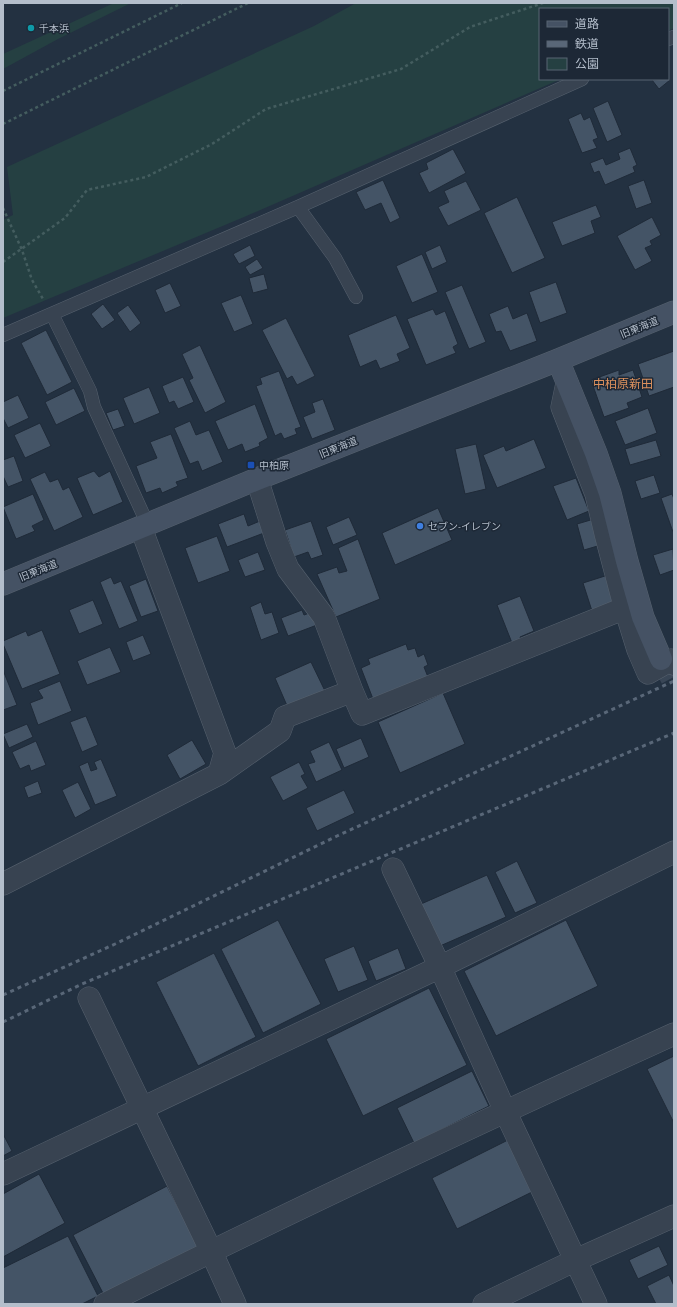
<svg xmlns="http://www.w3.org/2000/svg" width="677" height="1307" viewBox="0 0 677 1307" font-family="'PT Sans Narrow','Noto Sans JP',sans-serif">
	<style>
		.green { fill: #254042 }
		.building { fill: #445466; stroke: #1f2a38 }
		.lines { fill: none; stroke-linecap: round; stroke-linejoin: round }
		.secondary-tunnel { stroke: #394656; stroke-width: 22; stroke-dasharray: 22 11; stroke-linecap: butt }
		.lane-casing { stroke: #56616e; stroke-width: 14 }
		.street-casing { stroke: #56616e; stroke-width: 23 }
		.secondary-casing { stroke: #56616e; stroke-width: 23 }
		.path { stroke: #445d5f; stroke-width: 2.5; stroke-dasharray: 3 3; stroke-linecap: butt }
		.lane { stroke: #384351; stroke-width: 13 }
		.street { stroke: #384351; stroke-width: 22 }
		.secondary { stroke: #455264; stroke-width: 22 }
		.rail { stroke: #596778; stroke-width: 3; stroke-dasharray: 4 4; stroke-linecap: butt }
		.culture-dot { fill: #0f9aa8; stroke: #1d2836; stroke-width: 1.5 }
		.transit-dot { fill: #1a4fb4; stroke: #1d2836; stroke-width: 1.5 }
		.shop-dot { fill: #3f7fe0; stroke: #1d2836; stroke-width: 1.5 }
		.labels { text-anchor: middle; stroke-width: 3; stroke-linejoin: round; paint-order: stroke }
		.poi-label { font-size: 10px; fill: #b4becb; stroke: #1d2836; text-anchor: start }
		.street-label { font-size: 10px; fill: #b4becb; stroke: #1d2836 }
		.quarter-label { font-size: 12px; fill: #dd915e; stroke: #1d2836 }
	</style>
	<rect width="100%" height="100%" fill="#233141"/>
	<path class="green" d="M114,3H131L58,39L3,69V54Z
		M356,3H674V28L668,31V9H540V79H561L244,217L3,318V220L13,215L7,167L314,26Z"/>
	<path class="building" d="M668,78L670,80L659,89L652,80L668,79Z
		M608,101L622,135L607,142L593,108Z
		M581,113L584,120L590,117L598,138L593,140L597,148L582,153L568,119Z
		M630,148L637,165L633,167L635,172L605,185L599,171L594,173L590,163L603,158L606,165L620,159L618,153Z
		M453,149L466,173L429,193L419,173L428,169L426,163Z
		M383,180L400,218L390,223L381,203L365,210L356,192Z
		M644,180L652,203L636,209L628,186Z
		M466,181L481,210L448,226L438,207L449,202L444,191Z
		M517,197L545,258L512,273L484,213Z
		M596,205L601,217L591,221L595,233L562,246L552,222Z
		M652,217L661,235L650,241L652,245L645,248L652,261L635,270L617,236Z
		M250,245L255,256L239,264L233,254Z
		M440,245L447,262L432,269L425,252Z
		M422,254L438,292L412,303L396,266Z
		M257,259L263,268L250,275L245,267Z
		M264,274L268,289L253,293L249,278Z
		M556,282L567,313L540,323L529,292Z
		M170,283L181,306L165,313L155,290Z
		M462,285L486,342L469,349L445,292Z
		M241,295L253,324L234,332L221,303Z
		M103,304L115,320L102,329L91,314Z
		M128,305L141,323L130,332L117,313Z
		M508,306L513,319L527,313L537,341L510,351L501,331L496,332L489,314Z
		M433,309L436,315L445,311L458,344L453,347L456,353L426,365L407,319Z
		M396,315L410,348L397,354L400,361L380,369L376,360L360,367L348,335Z
		M286,318L315,376L297,385L292,376L287,379L262,330Z
		M46,330L72,382L47,395L21,343Z
		M200,345L226,402L205,413L189,380L193,378L182,354Z
		M674,351V387L649,396L638,364Z
		M619,370V375L633,370L642,397L627,403L629,408L604,417L591,380Z
		M279,371L301,427L295,429L297,434L284,439L281,433L275,436L256,386L262,384L260,378Z
		M183,377L194,402L178,409L174,401L169,403L162,386Z
		M149,387L160,413L134,424L123,398Z
		M74,388L85,411L56,425L45,402Z
		M18,395L29,418L8,428L3,418V402Z
		M323,399L335,430L312,439L303,417L315,412L312,403Z
		M255,404L268,438L259,443L260,446L245,452L242,444L228,450L215,421Z
		M648,408L657,433L625,445L615,421Z
		M118,409L125,426L113,430L106,413Z
		M190,421L196,435L209,430L223,462L202,471L198,461L190,464L174,428Z
		M40,423L51,446L25,458L14,435Z
		M171,434L188,478L176,482L178,486L162,493L160,488L146,493L136,466L157,458L150,442Z
		M534,439L546,468L497,488L483,455L504,446L506,451Z
		M656,440L661,456L630,465L625,449Z
		M476,444L486,489L465,494L455,449Z
		M14,456L23,481L8,487L3,476V460Z
		M94,471L99,477L110,471L123,502L93,515L77,478Z
		M45,472L50,482L58,479L63,490L69,487L83,517L54,531L30,479Z
		M654,475L660,493L641,499L635,481Z
		M576,478L589,511L567,520L553,486Z
		M33,494L44,520L32,526L35,531L16,539L3,507Z
		M672,494L674,499V532H673L661,498Z
		M438,508L452,540L395,565L382,533Z
		M244,514L248,526L260,521L264,533L227,547L218,524Z
		M349,517L357,535L333,545L326,527Z
		M594,519L601,545L584,550L577,524Z
		M311,521L323,555L311,559L308,552L294,557L285,530Z
		M217,536L230,571L198,583L185,548Z
		M358,539L380,599L336,617L317,574L337,567L339,573L347,571L338,548Z
		M673,549L674,570L660,575L653,555Z
		M258,552L265,570L245,577L238,560Z
		M608,575L617,603L592,611L583,583Z
		M111,577L114,584L121,581L138,621L119,629L100,582Z
		M146,579L158,611L141,617L129,586Z
		M520,596L534,631L520,637L523,644L514,648L497,605Z
		M93,600L103,624L79,634L69,610Z
		M261,602L265,614L272,612L279,633L261,640L250,607Z
		M302,610L304,615L312,612L317,625L288,636L281,618Z
		M42,630L60,674L22,689L3,644V641L26,631L28,636Z
		M143,635L151,654L133,661L126,642Z
		M406,644L408,650L415,648L418,657L424,654L428,665L424,667L428,677L373,699L361,668L370,664L368,659Z
		M110,647L121,672L87,685L77,661Z
		M311,662L325,691L288,708L275,678Z
		M3,670L17,705L3,710Z
		M60,681L72,711L38,725L30,703L43,698L38,690Z
		M443,693L465,744L400,773L378,722Z
		M86,716L98,745L82,752L70,722Z
		M27,724L33,737L9,748L3,734Z
		M361,738L369,757L344,768L336,749Z
		M192,740L206,764L180,779L167,755Z
		M36,741L46,765L31,771L29,765L20,769L12,752Z
		M329,742L342,770L316,782L308,764L315,762L310,751Z
		M101,759L117,796L95,805L79,766L88,762L91,771L97,769L94,762Z
		M299,762L305,774L301,776L308,788L283,801L270,777Z
		M38,781L42,793L28,798L24,787Z
		M78,782L91,809L75,818L62,790Z
		M344,790L355,813L317,831L306,808Z
		M517,861L537,903L515,913L495,872Z
		M487,875L506,917L440,946L421,904Z
		M278,920L321,1004L263,1033L221,949Z
		M566,920L598,986L496,1036L464,971Z
		M354,946L368,980L338,992L324,959Z
		M398,948L406,969L376,981L368,961Z
		M214,953L256,1037L198,1066L156,982Z
		M429,988L467,1065L363,1116L326,1039Z
		M674,1056V1123L647,1069Z
		M472,1071L489,1106L414,1143L397,1108Z
		M3,1134L12,1151L3,1156Z
		M508,1140L534,1191L457,1229L432,1178Z
		M39,1174L65,1223L3,1257V1194Z
		M167,1186L199,1248L105,1297L73,1235Z
		M68,1236L98,1296L82,1304H3V1268Z
		M659,1246L668,1265L638,1279L629,1260Z
		M669,1275L674,1286V1304H656L647,1286Z"/>
	<g class="lines">
		<path class="secondary-tunnel" d="M661,659L674,683"/>
		<defs>
			<path id="lane" d="M668,39L674,37
				M298,207L335,258L356,297
				M52,314L90,391L94,407L148,525
				M3,335L298,207L582,79"/>
			<path id="street" d="M567,383L562,407L596,494L606,536L625,608L638,650L648,673L671,660L674,664
				M257,479L277,542L288,569L324,617L352,691
				M219,774L280,731L285,717L352,691L362,714L625,608
				M393,869L440,967L505,1111L596,1304
				M3,884L219,774L225,753L141,528
				M89,998L211,1251L235,1304
				M3,1174L440,967L674,852
				M105,1304C293,1210 483,1121 674,1034
				M484,1304L576,1260L674,1216"/>
			<path id="secondary" d="M558,360L596,453L610,493L627,561L643,617L661,659
				M3,584L257,479L558,360L674,312"/>
		</defs>
		<use href="#lane" class="lane-casing"/>
		<use href="#street" class="street-casing"/>
		<use href="#secondary" class="secondary-casing"/>
		<path class="path" d="M3,91L182,3
			M3,124L248,3
			M3,208L22,250L32,280L43,299
			M3,262L65,218L87,190L146,177L212,144L266,109L401,69L470,27L543,3"/>
		<use href="#lane" class="lane"/>
		<use href="#street" class="street"/>
		<use href="#secondary" class="secondary"/>
		<path class="rail" d="M3,995L115,944L337,836L674,681
			M3,1022L82,984L674,733"/>
	</g>
	<circle class="culture-dot" cx="31" cy="28" r="4"/>
	<rect class="transit-dot" x="247" y="461" width="8" height="8" rx="2"/>
	<circle class="shop-dot" cx="420" cy="526" r="4"/>
	<g class="labels">
		<g class="poi-label">
			<text x="39" y="32">千本浜</text>
			<text x="259" y="469">中柏原</text>
			<text x="428" y="530">セブン-イレブン</text>
		</g>
		<g class="street-label">
			<text transform="translate(639 327) rotate(-22)" y="4">旧東海道</text>
			<text transform="translate(338 447) rotate(-22)" y="4">旧東海道</text>
			<text transform="translate(38 570) rotate(-22)" y="4">旧東海道</text>
		</g>
		<g class="quarter-label">
			<text x="623" y="388">中柏原新田</text>
		</g>
	</g>
	<rect width="677" height="1307" fill="none" stroke="#b4becb" stroke-width="8"/>
	<rect x="539" y="8" width="130" height="72" fill="#1d2836" stroke="#596472"/>
	<rect x="547" y="21" width="20" height="6" fill="#455264" stroke="#596472"/>
	<text x="575" y="28" font-size="12" fill="#b4becb">道路</text>
	<rect x="547" y="41" width="20" height="6" fill="#596778" stroke="#596472"/>
	<text x="575" y="48" font-size="12" fill="#b4becb">鉄道</text>
	<rect x="547" y="58" width="20" height="12" fill="#254042" stroke="#596472"/>
	<text x="575" y="68" font-size="12" fill="#b4becb">公園</text>
</svg>
